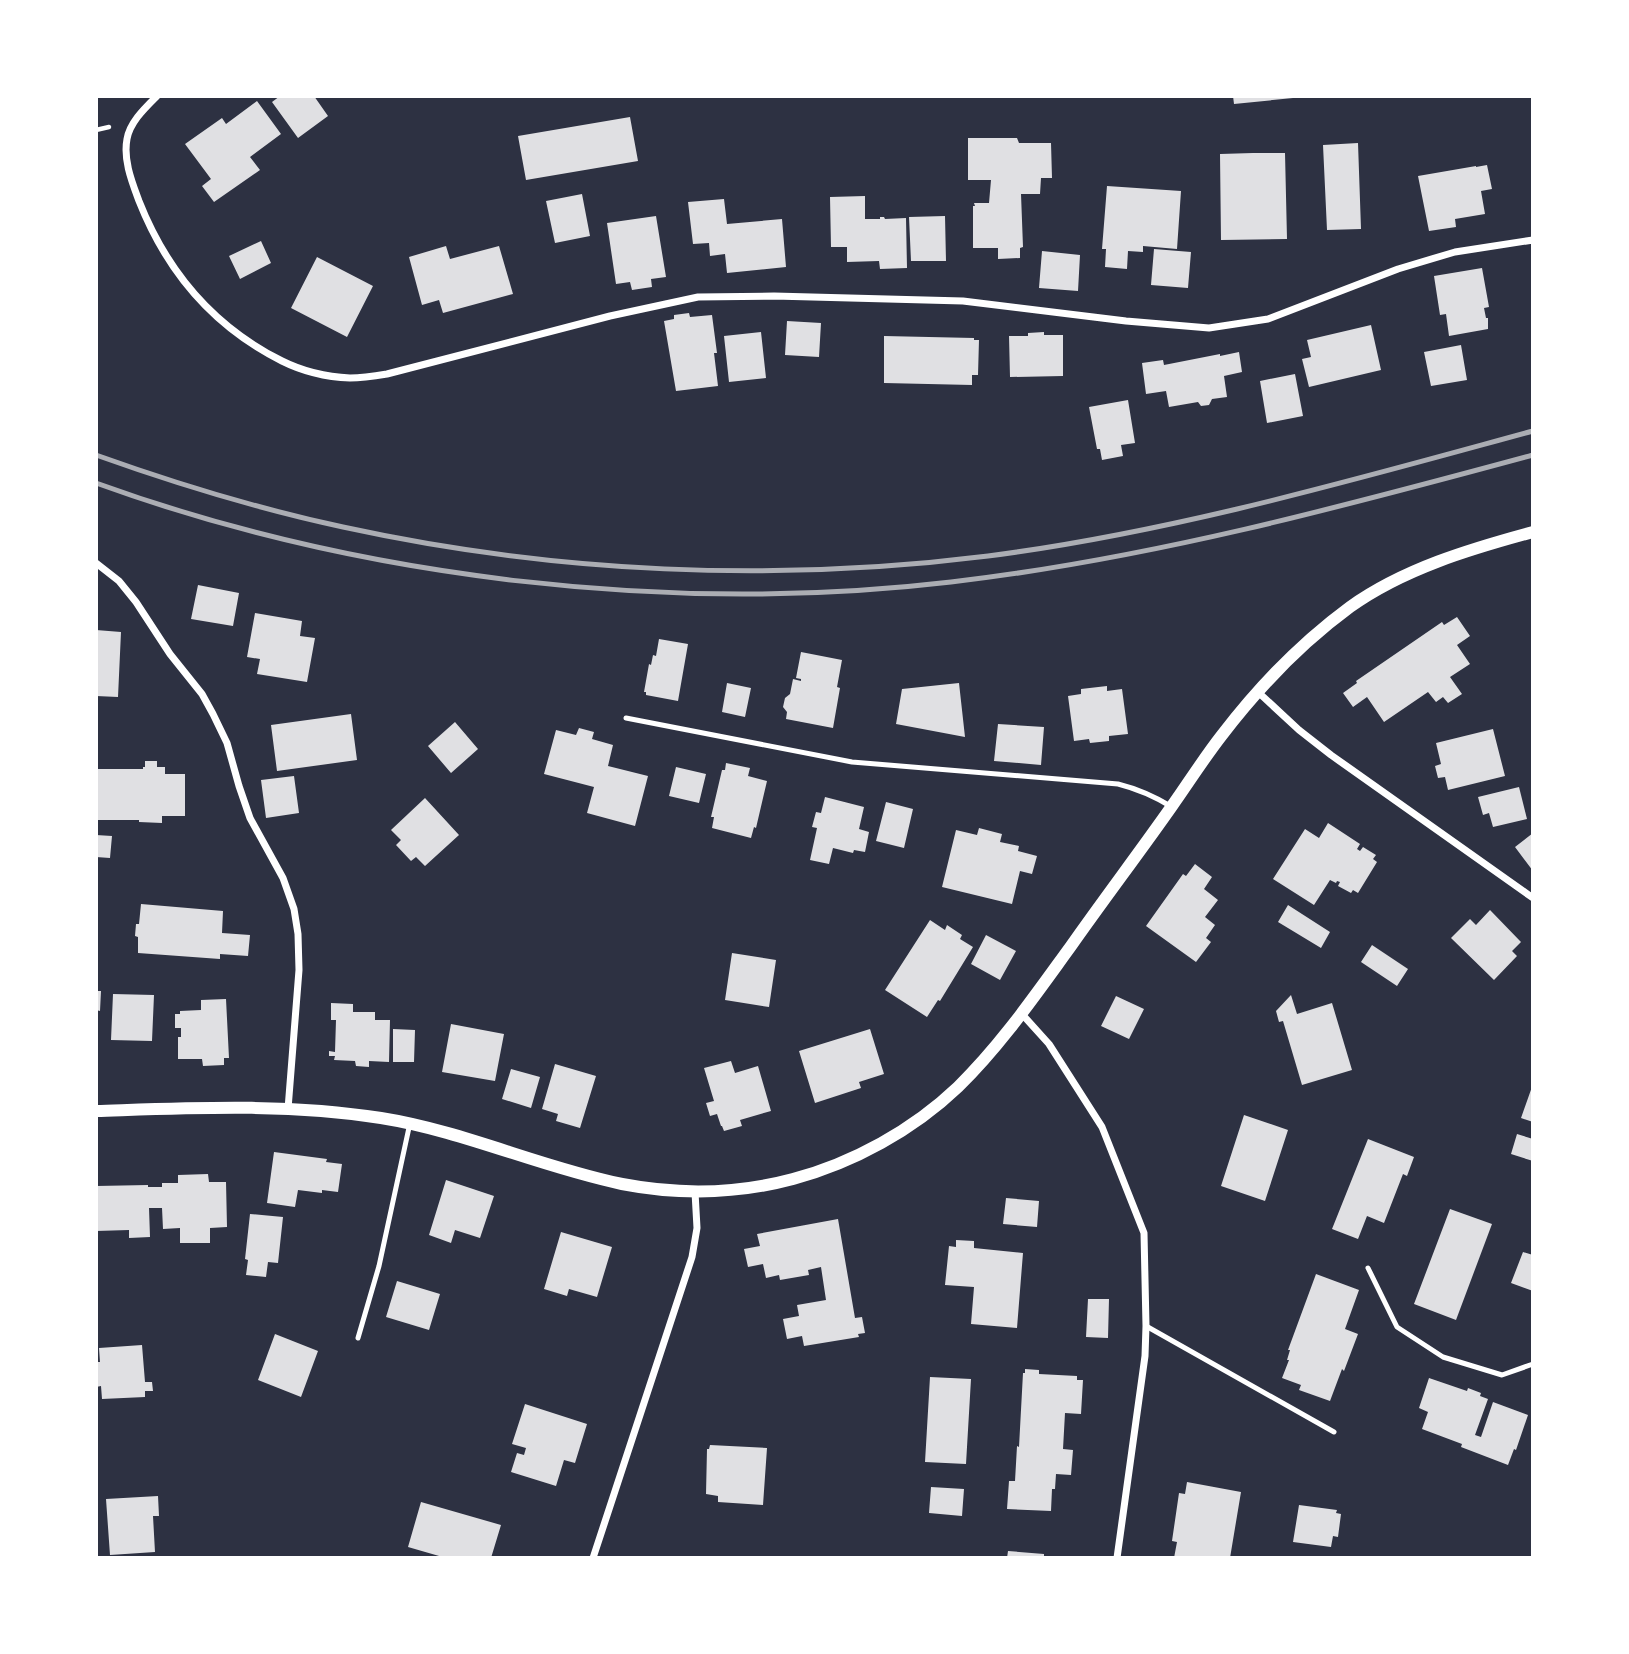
<svg xmlns="http://www.w3.org/2000/svg" width="1629" height="1654" viewBox="0 0 1629 1654" font-family="'Archivo Narrow',sans-serif">
	<style>
		.building { fill: #e0e0e3 }
		.lines { fill: none; stroke-linecap: round; stroke-linejoin: round }
		.path { stroke: #fff; stroke-width: 4.5 }
		.service { stroke: #fff; stroke-width: 5 }
		.minor { stroke: #fff; stroke-width: 7 }
		.tertiary { stroke: #fff; stroke-width: 12 }
		.rail { stroke: #abadb3; stroke-width: 5 }
	</style>
	<rect width="100%" height="100%" fill="#2d3142"/>
	<path class="building" d="M280,96H314L328,116L298,138L272,102Z
		M1233,96H1293V98L1234,104Z
		M257,101L281,134L250,157L260,170L214,202L202,186L211,179L185,144L222,118L226,124Z
		M630,117L638,161L526,180L518,136Z
		M968,138H1017L1019,143H1051L1052,178H1041L1040,194H1021L1023,247L1020,248V258L998,259V248H973V206H975L974,203H989L991,180H968Z
		M1358,143L1361,229L1327,230L1323,145Z
		M1253,153H1285L1287,239L1221,240L1220,154Z
		M1487,165L1492,189L1481,191L1485,214L1455,219L1456,227L1429,231L1418,176L1476,166V167Z
		M1107,186L1181,191L1177,249L1143,246V252L1128,251L1127,269L1105,267L1106,249H1102Z
		M582,194L590,236L555,243L546,201Z
		M865,196V219H880V217H884L885,219L906,218L907,268L880,269L879,261L847,262V247H831L830,197Z
		M724,199L727,224L782,219L786,267L727,273L725,254L710,256L709,243L693,244L688,202Z
		M656,216L666,277L651,279L652,287L632,290L630,282L616,284L607,223Z
		M945,216L946,261H911L909,217Z
		M261,241L271,263L240,279L229,256Z
		M446,246L450,259L499,246L513,294L443,313L439,300L422,305L409,257Z
		M1154,249L1191,252L1188,288L1151,285Z
		M1042,251L1080,255L1078,291L1039,288Z
		M317,257L373,286L347,337L291,308Z
		M1482,268L1489,307L1484,308L1486,318H1488V329L1449,336L1446,314L1440,315L1434,276Z
		M689,313L690,317L712,315L717,353H714L718,386L676,391L664,321L674,319V315Z
		M787,321L821,323L819,357L785,355Z
		M1371,325L1381,370L1309,387L1302,359L1311,357L1307,340Z
		M761,332L766,378L729,382L724,336Z
		M1044,332V335H1063V376L1010,377L1009,336H1028V333Z
		M884,336L974,338V340H979L978,375H972V385L884,383Z
		M1461,345L1467,380L1431,386L1424,352Z
		M1239,352L1242,372L1224,376L1227,397L1212,399L1209,405L1201,406L1198,402L1169,407L1166,391L1146,394L1142,363L1163,360L1164,365L1220,354V356Z
		M1295,374L1303,416L1267,423L1260,381Z
		M1128,400L1135,443L1121,445L1123,456L1102,460L1100,449H1097L1089,407Z
		M198,585L239,593L233,626L191,619Z
		M255,613L302,621L300,636L315,638L307,682L257,674L260,659L247,657Z
		M1457,617L1470,636L1457,645L1470,664L1450,677L1462,694L1448,703L1443,697L1436,702L1428,692L1384,722L1367,697L1353,707L1343,693L1357,683L1356,681L1442,622L1444,625Z
		M96,630L121,632L118,697L96,696Z
		M659,639L688,644L678,701L646,695V692H644L649,664L651,665L653,655L656,656Z
		M801,652L842,660L837,687L840,688L833,728L786,719L787,712L783,707L785,698L790,694L793,679L801,681V679L796,678Z
		M727,683L751,688L745,717L722,712Z
		M959,683L965,737L896,724L902,689Z
		M1107,686V691L1122,689L1128,734L1109,736V741L1090,743L1089,739L1074,741L1068,696L1081,694V689Z
		M351,714L357,760L277,771L271,725Z
		M455,722L478,749L451,773L428,746Z
		M998,724L1044,727L1041,765L994,761Z
		M579,728L594,732L592,739L613,745L608,766L648,776L635,826L587,813L594,787L544,774L556,730L576,735Z
		M1493,729L1505,776L1448,790L1445,777L1438,778L1435,766L1441,764L1436,743Z
		M145,761H157V767H165V774H185V816H162V823L139,822V820H96V769H143V767H145Z
		M726,763L750,768L748,776L767,781L756,828L754,827L751,838L712,828L714,817H711L722,770H725Z
		M676,767L706,774L699,803L669,796Z
		M294,776L299,813L266,818L261,780Z
		M1519,787L1527,819L1493,827L1489,813L1483,815L1478,797Z
		M825,797L864,807L859,829L869,832L865,852L854,850L853,853L833,848L829,864L810,860L817,828L812,827L816,812L821,813Z
		M425,798L459,835L425,866L416,857L411,861L396,845L401,840L391,830Z
		M886,802L913,809L904,848L876,841Z
		M1328,823L1360,844L1357,849L1360,851L1363,847L1376,855L1373,859L1377,862L1358,893L1353,890L1351,893L1338,886L1340,882L1337,881L1336,883L1330,880L1314,905L1273,879L1305,829L1319,838Z
		M979,828L1002,834L1000,842L1019,846L1018,851L1037,856L1032,874L1020,871L1012,904L942,887L956,830L977,835Z
		M1533,833V871L1515,847Z
		M96,835L112,836L110,858L96,857Z
		M1195,864L1212,877L1204,889L1218,900L1205,917L1215,925L1206,938L1211,942L1196,962L1146,926L1183,874L1186,876Z
		M141,904L223,911L222,933L250,935L248,956L220,954V959L138,953V937L135,936L136,924H139Z
		M1288,905L1330,932L1321,948L1278,922Z
		M1490,910L1521,942L1512,951L1517,956L1494,980L1451,938L1470,919L1476,925Z
		M930,920L945,930L947,925L962,935L960,939L973,947L940,1001L938,1000L927,1017L885,990Z
		M986,935L1016,951L1000,980L971,964Z
		M1372,945L1408,969L1397,986L1361,962Z
		M732,953L776,960L769,1007L725,1000Z
		M96,991H101L100,1011L96,1010Z
		M113,994L154,995L152,1041L111,1040Z
		M1291,995L1297,1014L1332,1003L1352,1070L1302,1085L1283,1021L1279,1022L1276,1011Z
		M1116,996L1144,1009L1129,1039L1101,1026Z
		M226,999L229,1058H224V1065L203,1066L202,1059H178V1037H181V1028H175V1014H180V1011L201,1010V1000Z
		M331,1003L353,1004V1012H375V1020H390L389,1062L369,1061V1067L356,1066L355,1061L334,1060L335,1056H329V1051L335,1052L336,1020H331Z
		M451,1024L504,1034L495,1081L442,1072Z
		M393,1029L415,1030L414,1062H393Z
		M870,1029L884,1074L859,1082L861,1088L815,1103L799,1051Z
		M731,1061L735,1073L758,1066L771,1111L740,1120L742,1126L724,1131L722,1126H721L717,1114L710,1116L706,1103L714,1101L704,1068Z
		M555,1064L596,1076L580,1128L556,1121L558,1114L542,1109Z
		M511,1069L540,1077L531,1108L502,1099Z
		M1533,1084V1122L1521,1118Z
		M1244,1115L1288,1130L1265,1201L1221,1186Z
		M1517,1134L1533,1139V1161L1511,1154Z
		M1368,1139L1414,1157L1407,1176L1403,1174L1384,1223L1367,1216L1358,1239L1332,1229Z
		M274,1152L327,1159L326,1162L342,1164L338,1192L322,1190V1193L298,1190L295,1207L267,1203Z
		M208,1174L209,1182H226L227,1227L210,1228V1243H180V1228L163,1229L162,1208H149L150,1237L129,1238V1230L96,1231V1186L148,1185V1187H162V1183H178V1175Z
		M446,1180L494,1196L480,1238L455,1230L451,1243L429,1235Z
		M1006,1198L1039,1201L1037,1227L1003,1224Z
		M1450,1209L1492,1224L1456,1320L1414,1304Z
		M250,1214L283,1217L278,1263L268,1262L266,1277L246,1275L248,1260L245,1259Z
		M838,1219L855,1318L862,1317L865,1333L858,1334L859,1337L804,1346L802,1336L787,1339L783,1319L799,1316L797,1305L826,1300L821,1267L808,1270L809,1275L780,1280L779,1275L766,1278L763,1264L748,1267L744,1249L760,1246L757,1234Z
		M561,1232L612,1247L597,1297L569,1289L567,1296L544,1289Z
		M956,1240L974,1241V1248L1023,1253L1017,1328L971,1324L974,1287L945,1285L949,1246L956,1247Z
		M1523,1252L1533,1255V1291L1511,1283Z
		M1316,1274L1359,1290L1345,1329L1358,1334L1344,1371L1342,1369L1330,1401L1299,1390L1301,1385L1282,1378L1289,1360H1287L1290,1350H1288Z
		M397,1281L440,1294L429,1330L386,1317Z
		M1088,1299H1109L1108,1338L1086,1337Z
		M275,1334L318,1351L301,1397L258,1380Z
		M142,1345L145,1382H152L153,1391H145V1397L102,1399L101,1386L96,1387V1362H100L99,1348Z
		M1025,1369L1039,1370V1374L1077,1376V1380H1083L1081,1414L1065,1413L1063,1449L1073,1450L1071,1475L1056,1474L1055,1489H1052L1051,1511L1007,1509L1009,1481H1015L1017,1446L1019,1447L1023,1373H1025Z
		M930,1377L971,1379L966,1464L925,1462Z
		M1429,1378L1467,1391L1468,1388L1481,1393L1480,1396L1488,1399L1475,1435L1481,1437L1493,1402L1528,1415L1516,1450L1514,1449L1508,1465L1461,1447L1462,1444L1422,1429L1428,1412L1419,1408Z
		M525,1404L587,1424L575,1463L564,1460L556,1486L511,1472L517,1453L524,1455L526,1448L512,1444Z
		M710,1445L767,1448L763,1505L718,1502V1496L706,1494L707,1449H709Z
		M1187,1482L1241,1492L1230,1558H1174L1177,1542L1172,1541L1179,1493L1185,1494Z
		M931,1487L964,1489L962,1516L929,1513Z
		M158,1496L159,1516H153L155,1552L110,1555L106,1499Z
		M421,1502L501,1525L491,1558H446L408,1547Z
		M1299,1505L1337,1510L1336,1513L1341,1514L1338,1537L1333,1536L1331,1547L1293,1542Z
		M1008,1551L1044,1554V1558H1007Z"/>
	<g class="lines">
		<path class="path" d="M96,130L109,127"/>
		<path class="service" d="M626,718L852,762L1118,784C1138,789 1154,796 1172,807
			M1368,1268L1397,1327L1443,1357L1502,1375L1533,1364
			M1146,1326L1334,1432
			M358,1338L379,1266L410,1123"/>
		<path class="minor" d="M157,96C145,108 130,122 127,139C123,160 132,182 139,201C167,272 214,327 282,361C302,371 327,377 350,378C362,378 375,376 387,374L610,316L698,297L774,296L963,301L1126,321L1209,328L1268,319L1398,269L1455,252L1533,240
			M96,563L119,581L136,602L170,654L202,694L213,714L227,743L239,786L250,818L283,878L294,909L298,934L299,970L288,1109
			M1258,692L1299,730L1331,755L1533,898
			M1021,1013L1049,1044L1102,1127L1144,1233L1146,1326L1145,1356L1117,1558
			M593,1558L692,1257L697,1228L695,1192"/>
		<path class="tertiary" d="M96,1111C191,1108 287,1103 381,1118C463,1131 540,1167 622,1184C679,1195 737,1194 793,1179C853,1163 913,1130 958,1087C1001,1045 1036,994 1071,946C1104,899 1139,853 1172,806C1189,782 1204,758 1222,735C1258,688 1301,643 1350,607C1403,569 1470,549 1533,532"/>
		<path class="rail" d="M96,455C177,484 259,509 343,527C554,573 774,583 988,556C1173,532 1353,480 1533,431
			M96,483C361,579 672,615 951,582C1149,559 1341,507 1533,455"/>
	</g>
	<rect width="1629" height="1654" fill="none" stroke="#ffffff" stroke-width="196"/>
</svg>
